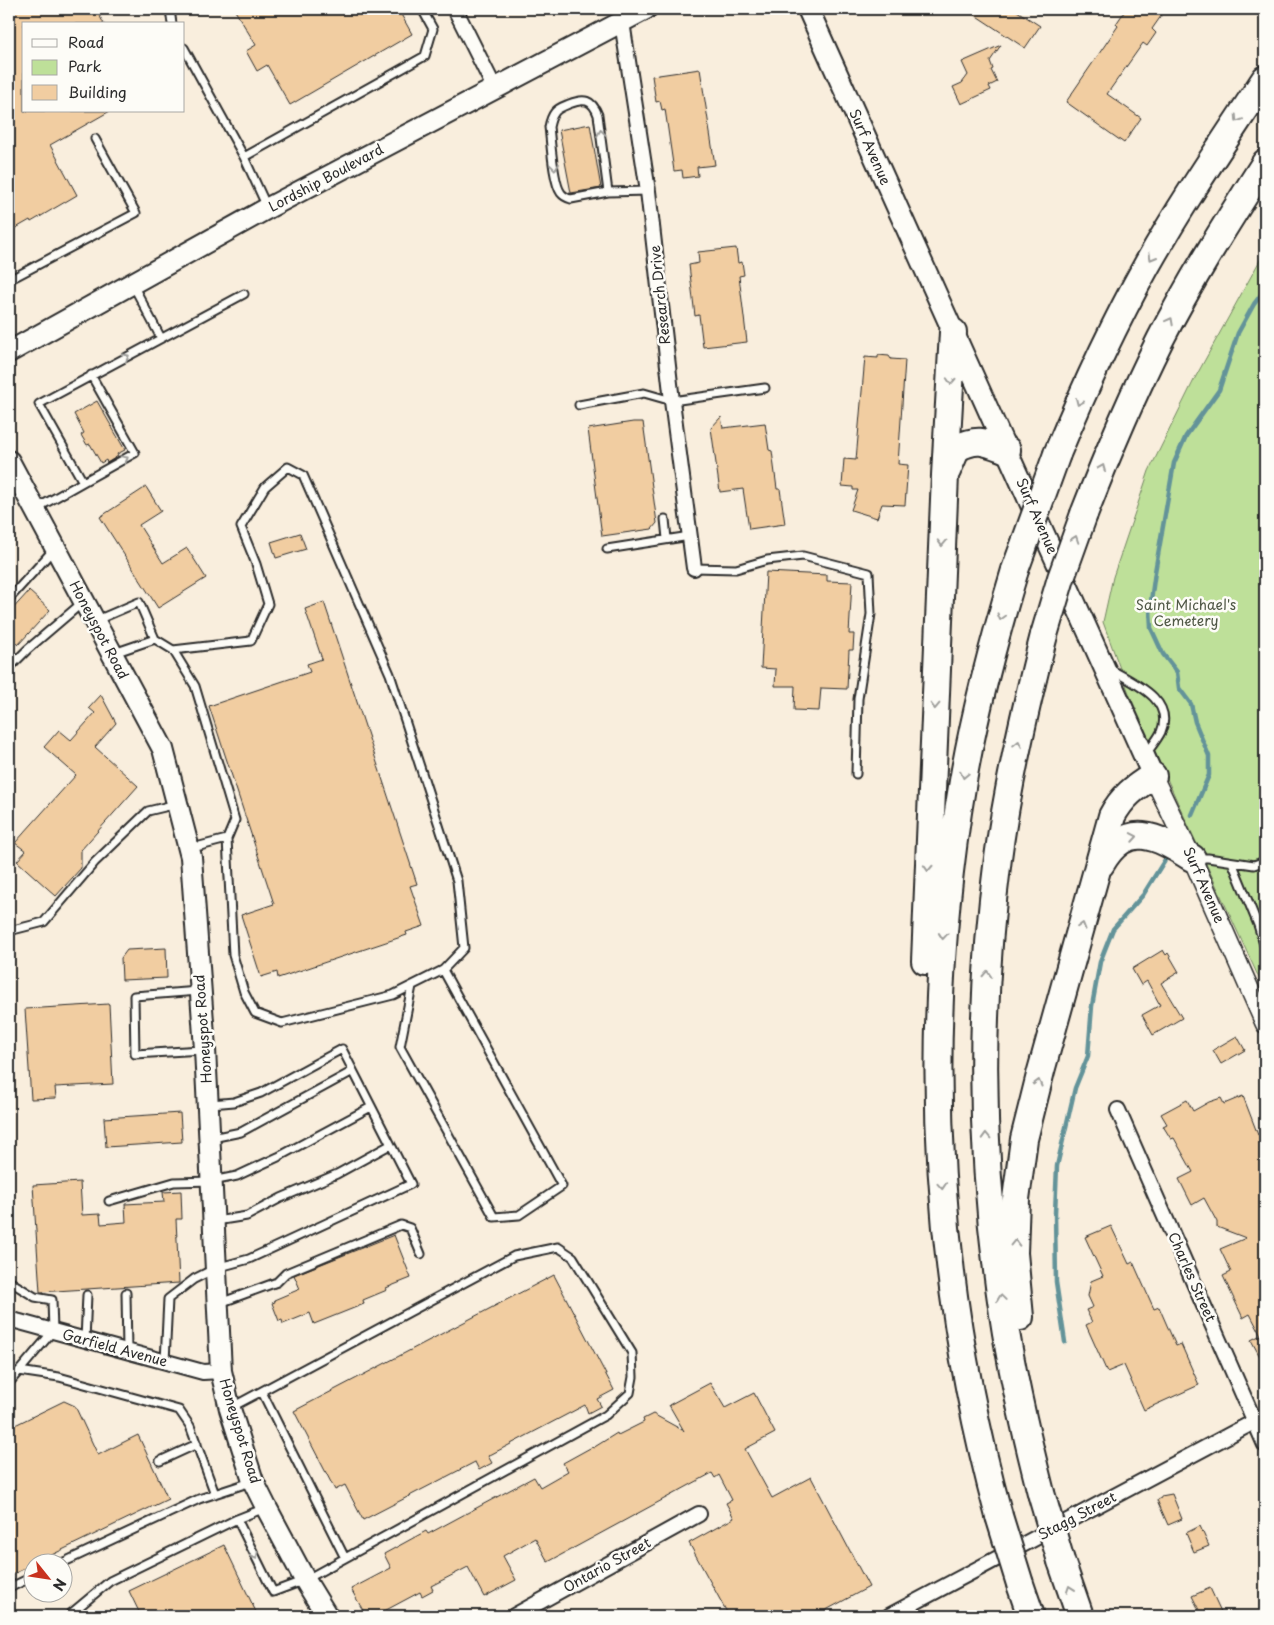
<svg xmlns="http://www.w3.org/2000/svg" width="1274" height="1625" viewBox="0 0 1274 1625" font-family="'Playpen Sans',sans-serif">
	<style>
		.green { fill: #bee099; stroke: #748662 }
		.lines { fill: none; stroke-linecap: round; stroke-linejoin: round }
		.stream { stroke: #639399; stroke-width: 4.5 }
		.building { fill: #f1cda1; stroke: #2b2b2b }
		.service-casing { stroke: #2b2b2b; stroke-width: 11 }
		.minor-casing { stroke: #2b2b2b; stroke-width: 18 }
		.tertiary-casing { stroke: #2b2b2b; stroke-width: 21 }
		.secondary-casing { stroke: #2b2b2b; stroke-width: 24 }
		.motorway-casing { stroke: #2b2b2b; stroke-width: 30 }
		.service { stroke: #fdfcf7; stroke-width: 7 }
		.minor { stroke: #fdfcf7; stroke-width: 14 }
		.tertiary { stroke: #fdfcf7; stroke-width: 18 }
		.secondary { stroke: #fdfcf7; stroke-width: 20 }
		.motorway { stroke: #fdfcf7; stroke-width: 26 }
		.motorway-bridge-casing { stroke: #2b2b2b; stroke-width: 30; stroke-linecap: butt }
		.motorway-bridge { stroke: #fdfcf7; stroke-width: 26 }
		.oneway { stroke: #9e9e9b }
		.labels { text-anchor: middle; stroke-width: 5; stroke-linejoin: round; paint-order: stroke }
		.street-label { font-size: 14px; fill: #2b2b2b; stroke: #fdfcf7 }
		.park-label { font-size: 14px; fill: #505846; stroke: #fdfcf7 }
	</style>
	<rect width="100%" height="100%" fill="#f9eedd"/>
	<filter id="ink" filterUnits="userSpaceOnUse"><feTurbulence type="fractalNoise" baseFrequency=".02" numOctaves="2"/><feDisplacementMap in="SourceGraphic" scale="10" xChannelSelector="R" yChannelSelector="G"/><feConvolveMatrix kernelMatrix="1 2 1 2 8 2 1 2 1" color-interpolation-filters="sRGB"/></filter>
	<g filter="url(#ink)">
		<path class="green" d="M1265,251V991L1177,801L1130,696L1103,622L1113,577L1149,471L1195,378Z"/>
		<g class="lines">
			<path class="stream" d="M1192,815L1209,775V756L1195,722L1191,704L1179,688L1177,672L1163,654L1151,628L1150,608L1155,572L1174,463L1186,436L1219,390L1238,333L1254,304L1265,290
				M1065,1342L1056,1282L1055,1213L1057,1166L1075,1088L1088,1056L1092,1006L1100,962L1113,929L1143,895L1166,858"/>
		</g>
		<path class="building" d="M9,9H96L104,24H24V111H110L50,145L77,195L31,222L30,220L9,232Z
			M234,9H398L412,34L290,105L267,65L257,71L246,51L256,45Z
			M966,9H1014L1040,26L1025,48Z
			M1126,9H1166L1152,29L1156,33L1147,46L1143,43L1107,94L1141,118L1124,143L1066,102L1118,26L1116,24Z
			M1001,45L990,61L993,69L991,70L997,82L989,86L991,90L961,104L953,87L962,83L968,75L962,62Z
			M700,69L715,165L697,167L698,176L683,178L682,170L674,171L665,109L662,110L660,101L656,102L652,76Z
			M590,124L601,188L571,193L559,130Z
			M736,248L738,263L742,262L744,275L739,276L747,342L703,347L699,315L695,316L689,265L699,263L698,252Z
			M878,355L889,356L891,359L905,360L898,464L908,465L905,505L882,504L877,518L851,510L858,490H853V487L842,486L844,459L856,460L865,357L878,358Z
			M97,401L125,450L117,454L118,456L107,463L106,460L101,463L90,444L87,445L81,435L84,433L74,414Z
			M721,417L723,428L765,423L769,450L772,451L777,489H780L785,524L749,529L743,489L720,492L711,428Z
			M633,422H643L657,523L652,529L602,536L588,429Z
			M146,487L161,511L139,525L163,563L187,548L206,578L158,608L100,517Z
			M300,533L306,549L276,558L271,542Z
			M766,572L827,575V581L852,582L849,634H854L853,650H849L847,689L821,688L819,711L794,710L795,686H775L776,669L761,668Z
			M29,591L50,610L18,645L9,637V613Z
			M324,602L417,884L410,886L424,926L406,932L407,935L278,978L277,972L261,977L241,915L274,904L209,706L310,672L307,664L322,659L305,609Z
			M101,695L116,723L95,747L138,786L81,850V868L56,896L17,861L26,851L15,843L76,775L44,747L59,730L71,740L95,713L89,708Z
			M166,948L167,978L122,980L121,958L127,950Z
			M1163,950L1166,955L1168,953L1179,972L1161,983L1182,1018L1153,1035L1142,1015L1160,1005L1147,981L1141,985L1132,969Z
			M109,1004L113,1084L55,1087L56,1098L31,1099L25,1009Z
			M1237,1036L1245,1050L1221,1064L1213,1050Z
			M1243,1096L1258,1135L1265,1131V1366L1251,1340L1261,1335L1250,1314L1243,1318L1223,1276L1231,1272L1220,1249L1246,1238L1217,1227V1222L1204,1198L1192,1205L1179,1179L1193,1172L1174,1138L1171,1139L1163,1126L1167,1124L1161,1114L1187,1100L1193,1111L1209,1102L1221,1098L1224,1104Z
			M180,1113L182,1142L106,1147L104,1118Z
			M80,1182L82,1215L100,1214L101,1224L126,1222L125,1204L164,1202L163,1192L181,1191L182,1219H176L179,1283L40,1292L33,1185Z
			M1111,1226L1129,1264L1133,1262L1154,1309L1159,1307L1176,1346L1181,1344L1199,1385L1144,1410L1124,1365L1107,1372L1086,1325L1092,1322L1086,1310L1093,1307L1088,1296L1091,1281L1103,1276L1085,1237Z
			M394,1235L411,1278L386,1288L387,1290L363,1300L364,1304L314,1324L310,1313L283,1324L282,1320L279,1321L272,1303L275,1302L274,1300L300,1289L294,1275Z
			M554,1275L614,1390L597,1399L601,1406L588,1413L585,1405L488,1456L492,1463L479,1470L475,1462L363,1520L345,1485L335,1490L294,1411Z
			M710,1383L725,1408L754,1393L775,1433L745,1449L772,1498L811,1477L869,1587L815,1616H729L689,1543L734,1518L726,1503L732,1500L719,1475L715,1478L712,1473L548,1562L535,1538L503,1556L516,1580L484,1597L468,1567L431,1586L433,1590L422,1596L420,1592L375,1616H366L351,1589L391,1568L384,1554L426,1531L428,1534L534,1477L540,1487L568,1471L563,1463L592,1447L593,1448L617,1433L618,1435L644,1422L643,1419L653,1414L684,1431L669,1405Z
			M64,1401L75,1406L98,1455L138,1435L168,1499L37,1562H32V1565L9,1576V1428Z
			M1172,1494L1182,1519L1168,1525L1157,1500L1161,1498V1496Z
			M1200,1526L1209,1546L1194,1552L1186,1533Z
			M224,1545L258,1616H141L129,1591Z
			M1210,1588L1223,1616H1202L1192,1596Z"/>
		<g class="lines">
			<defs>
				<path id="service" d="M170,9L172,24
					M184,48L244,157L267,207
					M244,157L425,56L433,29L422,9
					M608,192L598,115C592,99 584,98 569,104C564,106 558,108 555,112C551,117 550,122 549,127C551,142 553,183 561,193C564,197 567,198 571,199L608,192L648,191
					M9,280L136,213L95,139
					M133,285L161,338
					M579,405L644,393L672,401L765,388
					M83,482L135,453L91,375
					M37,508L83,482L39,404L244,294
					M665,519L667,539
					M607,549L690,536
					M694,568L736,569L767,560L803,556L869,573L871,614L858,699L856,774
					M9,599L54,549
					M97,620L139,602L155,639
					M173,650L195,686L235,820L227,839
					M114,653L155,639L173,650L251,641L268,604L256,564L241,527L265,487L288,467L303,475L390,674L457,881L464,948L443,970L393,995L282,1023L255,1013L244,992L233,955L227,839L192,848
					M9,668L28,649L83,602
					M1110,669C1132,682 1175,699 1161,732C1157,740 1151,747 1146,754
					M1197,858H1208L1254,865L1265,861
					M1232,862L1258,925L1265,948
					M9,931L44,922L95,862L148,811L177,804
					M412,986L400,1047L494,1217L519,1215L562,1186L443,970
					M199,991L134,996L135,1054L202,1050
					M212,1138L241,1132L353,1071
					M109,1201L174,1182L212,1181L237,1176L278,1157L371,1107
					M216,1221L247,1216L281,1198L337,1174L390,1145
					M9,1281L35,1297L52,1300L53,1331L9,1383
					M126,1293L127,1351
					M220,1303L277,1282L286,1273L401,1225L410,1228L421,1254
					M85,1340L87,1295
					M165,1362L168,1299L194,1279L216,1268L249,1259L411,1184L342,1049L261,1093L234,1102L211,1104
					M19,1371L59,1377L179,1410L190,1426L215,1494
					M262,1392L345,1558
					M232,1407L514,1256L558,1247L573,1257L632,1353L633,1377L630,1393L606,1415L305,1580L273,1592L237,1519
					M160,1461L197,1444
					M62,1563L199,1499L251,1482
					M9,1588L32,1577
					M68,1616L110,1581L237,1519L265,1508"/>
				<path id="minor" d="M455,9L495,89
					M622,22L648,191L672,401L694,568
					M1118,1110L1265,1445
					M9,1319L203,1372L221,1371
					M514,1616L699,1514
					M889,1616L1265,1416"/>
				<path id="tertiary" d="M1153,776L1192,858L1265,1024"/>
				<path id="secondary" d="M808,9L1153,776
					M9,352L268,208L646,9
					M9,461L163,749L191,857L205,1049L221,1371L230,1409L253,1481L266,1507L305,1580L327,1616"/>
				<path id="motorway" d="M1057,454C1084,389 1113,326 1147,265C1183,201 1225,140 1265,79
					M947,471L957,448C978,437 986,442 1007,450
					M1084,514C1107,455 1132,396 1160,340C1191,279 1228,221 1265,163
					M1101,864C1127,819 1157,836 1192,858
					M925,961L945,475L953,332
					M1020,1317L1014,1253L1016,1199L1024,1139L1041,1071L1112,816C1122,797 1135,787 1153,776
					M1041,1493C1026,1434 1012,1374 1003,1314C980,1163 978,1009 998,858C1008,782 1025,709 1044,635
					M999,1516C933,1274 921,1028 963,781C975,710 994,640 1015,570
					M1061,1561L1080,1616
					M1020,1584L1031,1616"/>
			</defs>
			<use href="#service" class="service-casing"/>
			<use href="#minor" class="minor-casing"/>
			<use href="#tertiary" class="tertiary-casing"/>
			<use href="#secondary" class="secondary-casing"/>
			<use href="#motorway" class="motorway-casing"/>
			<use href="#service" class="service"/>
			<use href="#minor" class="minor"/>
			<use href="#tertiary" class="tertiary"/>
			<use href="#secondary" class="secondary"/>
			<use href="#motorway" class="motorway"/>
			<defs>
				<path id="motorway-bridge" d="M1015,570L1057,454
					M1044,635L1061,578L1084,514
					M1041,1493L1061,1561
					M999,1516L1020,1584"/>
			</defs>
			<use href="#motorway-bridge" class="motorway-bridge-casing"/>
			<use href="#motorway-bridge" class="motorway-bridge"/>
		</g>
		<defs><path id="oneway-chevron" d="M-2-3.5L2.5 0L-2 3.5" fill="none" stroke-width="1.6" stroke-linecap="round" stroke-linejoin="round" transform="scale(1.25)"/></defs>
		<g class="oneway">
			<use href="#oneway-chevron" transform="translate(1238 119) rotate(123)"/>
			<use href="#oneway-chevron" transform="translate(601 133) rotate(-98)"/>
			<use href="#oneway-chevron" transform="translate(555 167) rotate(82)"/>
			<use href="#oneway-chevron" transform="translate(1152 257) rotate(120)"/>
			<use href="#oneway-chevron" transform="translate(1170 321) rotate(-62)"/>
			<use href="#oneway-chevron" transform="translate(126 357) rotate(-28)"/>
			<use href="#oneway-chevron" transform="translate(951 381) rotate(93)"/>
			<use href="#oneway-chevron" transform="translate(1079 402) rotate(114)"/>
			<use href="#oneway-chevron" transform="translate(125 459) rotate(-29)"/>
			<use href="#oneway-chevron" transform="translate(1102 468) rotate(-68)"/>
			<use href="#oneway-chevron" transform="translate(1075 539) rotate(-71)"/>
			<use href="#oneway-chevron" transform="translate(942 543) rotate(92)"/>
			<use href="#oneway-chevron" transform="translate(1001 617) rotate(106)"/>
			<use href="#oneway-chevron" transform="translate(935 706) rotate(92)"/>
			<use href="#oneway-chevron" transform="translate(1018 744) rotate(-78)"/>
			<use href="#oneway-chevron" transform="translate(964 775) rotate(101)"/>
			<use href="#oneway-chevron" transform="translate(1134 837) rotate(-10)"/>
			<use href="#oneway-chevron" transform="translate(928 868) rotate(93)"/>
			<use href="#oneway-chevron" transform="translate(1082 926) rotate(-74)"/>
			<use href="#oneway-chevron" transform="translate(943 936) rotate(95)"/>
			<use href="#oneway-chevron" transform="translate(987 974) rotate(-87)"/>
			<use href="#oneway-chevron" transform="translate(1038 1083) rotate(-76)"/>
			<use href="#oneway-chevron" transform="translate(986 1136) rotate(-92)"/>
			<use href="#oneway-chevron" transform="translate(942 1186) rotate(86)"/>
			<use href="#oneway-chevron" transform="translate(1015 1243) rotate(-89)"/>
			<use href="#oneway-chevron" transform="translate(1001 1298) rotate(-98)"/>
			<use href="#oneway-chevron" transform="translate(255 1556) rotate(63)"/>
			<use href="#oneway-chevron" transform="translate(1070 1589) rotate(-109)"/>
		</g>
	</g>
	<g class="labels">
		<g class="street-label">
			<text transform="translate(870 147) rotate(66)" y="5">Surf Avenue</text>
			<text transform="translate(326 178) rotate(-28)" y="5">Lordship Boulevard</text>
			<text transform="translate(660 295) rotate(-96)" y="5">Research Drive</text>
			<text transform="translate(1037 516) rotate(66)" y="5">Surf Avenue</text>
			<text transform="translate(99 630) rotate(62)" y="5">Honeyspot Road</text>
			<text transform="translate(1204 885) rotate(66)" y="5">Surf Avenue</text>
			<text transform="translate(203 1029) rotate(-94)" y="5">Honeyspot Road</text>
			<text transform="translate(1192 1277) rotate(66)" y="5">Charles Street</text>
			<text transform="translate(115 1348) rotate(15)" y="5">Garfield Avenue</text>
			<text transform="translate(240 1431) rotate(73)" y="5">Honeyspot Road</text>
			<text transform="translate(1077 1516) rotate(-28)" y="5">Stagg Street</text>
			<text transform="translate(607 1565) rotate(-29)" y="5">Ontario Street</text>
		</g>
		<g class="park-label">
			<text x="1186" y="610">Saint Michael's<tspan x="1186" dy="16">Cemetery</tspan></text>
		</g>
	</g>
	<rect width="1274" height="1625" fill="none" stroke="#fdfcf7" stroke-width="30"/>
	<rect x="15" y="15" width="1244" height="1595" fill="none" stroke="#2b2b2b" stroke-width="2" filter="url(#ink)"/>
	<rect x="22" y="22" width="162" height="90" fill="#fdfcf7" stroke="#a9a8a5"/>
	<rect x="32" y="39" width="25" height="8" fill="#fdfcf7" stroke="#a9a8a5"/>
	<text x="68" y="48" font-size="15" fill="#2b2b2b">Road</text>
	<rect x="32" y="60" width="25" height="15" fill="#bee099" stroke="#a9a8a5"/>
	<text x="68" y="72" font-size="15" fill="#2b2b2b">Park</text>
	<rect x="32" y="85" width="25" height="15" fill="#f1cda1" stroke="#a9a8a5"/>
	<text x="68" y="98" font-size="15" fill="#2b2b2b">Building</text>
	<g transform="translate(48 1578) rotate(120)"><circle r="24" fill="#fdfcf7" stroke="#a9a8a5"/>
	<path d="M0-4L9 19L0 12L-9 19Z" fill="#c8321e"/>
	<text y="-8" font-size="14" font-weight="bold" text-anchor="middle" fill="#2b2b2b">N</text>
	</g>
</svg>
